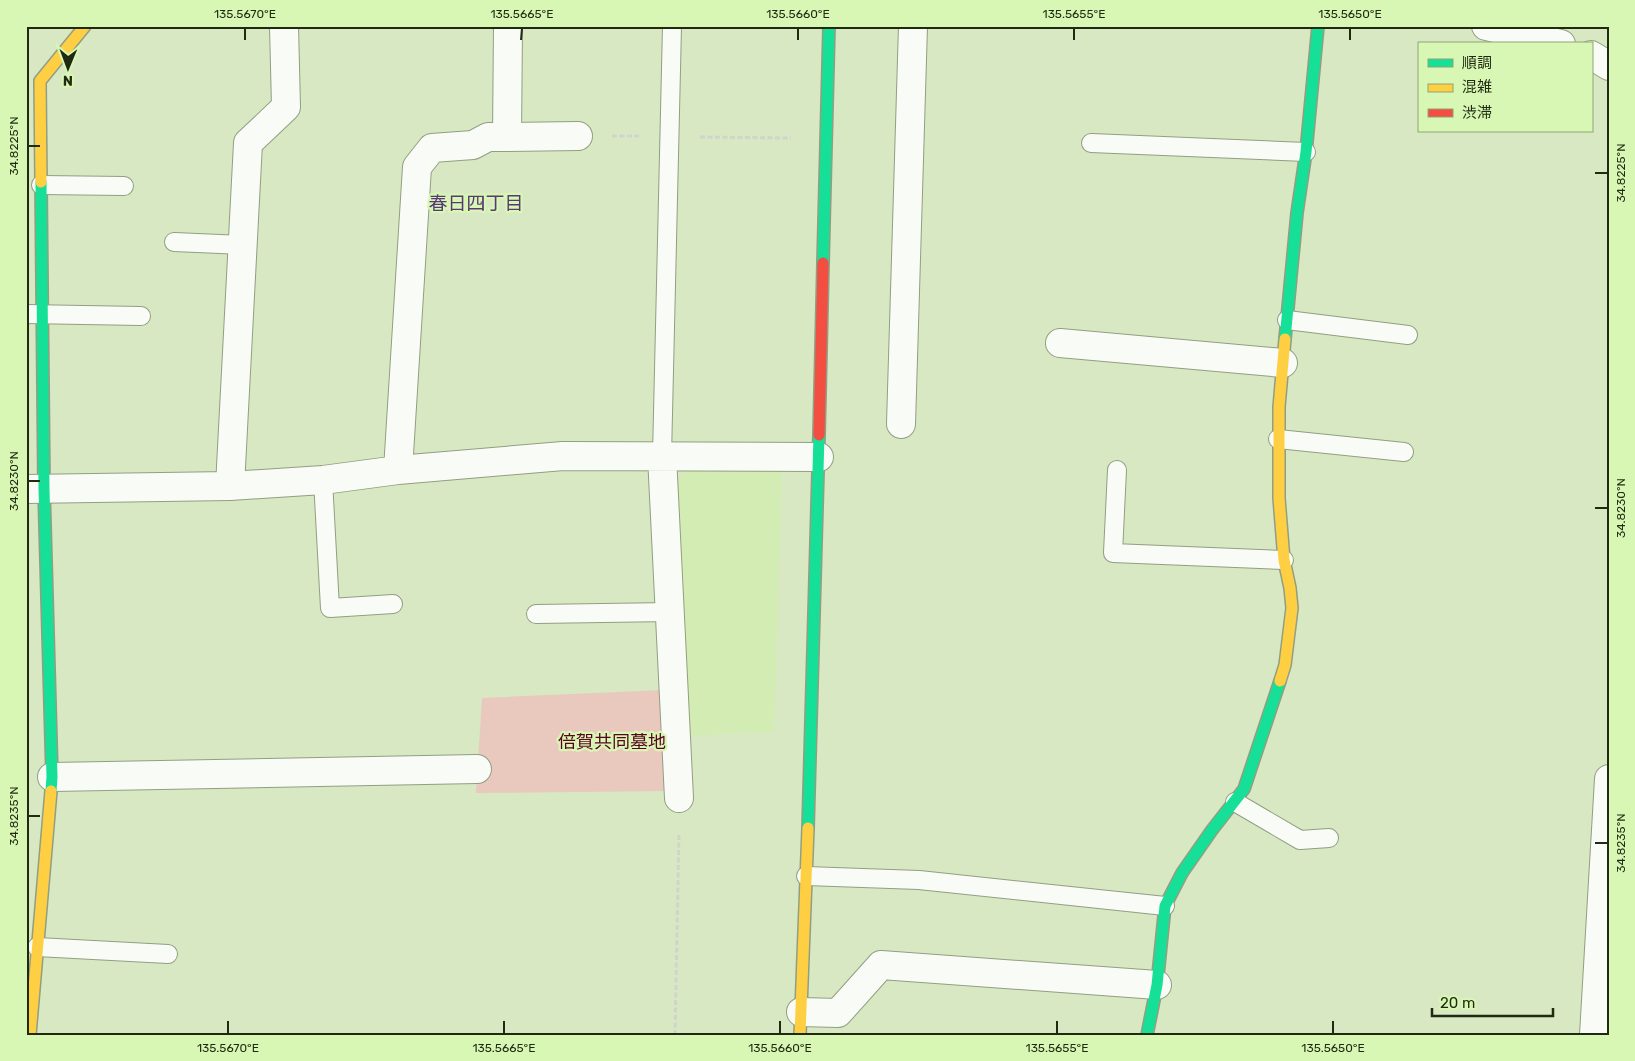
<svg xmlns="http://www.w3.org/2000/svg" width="1635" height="1061" viewBox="0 0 1635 1061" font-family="Rubik,'Noto Sans JP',sans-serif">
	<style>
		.built { fill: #d2ecb3 }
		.green { fill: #e9c8be }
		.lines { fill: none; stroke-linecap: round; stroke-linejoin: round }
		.lane-casing { stroke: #929e82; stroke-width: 20 }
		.street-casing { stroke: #929e82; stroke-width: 30 }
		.fast-casing { stroke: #929e82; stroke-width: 14 }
		.slow-casing { stroke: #929e82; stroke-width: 14 }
		.jam-casing { stroke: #929e82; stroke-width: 14 }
		.path { stroke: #d0d5cb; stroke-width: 3; stroke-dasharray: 5 2.5; stroke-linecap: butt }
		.lane { stroke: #f9fcf6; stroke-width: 18 }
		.street { stroke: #f9fcf6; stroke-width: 28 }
		.fast { stroke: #16e098; stroke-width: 11 }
		.slow { stroke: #ffcf43; stroke-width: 11 }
		.jam { stroke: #f24e42; stroke-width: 11 }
		.ticks { fill: none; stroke: #1f2a11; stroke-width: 2 }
		.labels { text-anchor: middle; stroke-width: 4.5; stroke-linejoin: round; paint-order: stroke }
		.park-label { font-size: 18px; fill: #5a0021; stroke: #d8f7b4 }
		.neighbourhood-label { font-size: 19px; fill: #593973; stroke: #d8f7b4 }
		.neatline { fill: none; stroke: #1f2a11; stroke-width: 2 }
		.ticks-label { font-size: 12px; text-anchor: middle; fill: #1f2a11 }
	</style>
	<rect width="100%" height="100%" fill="#d7e8c3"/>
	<path class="built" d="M782,468L774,732L733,733L684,737L676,481L686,471Z"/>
	<path class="green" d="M664,690L668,791L476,793L482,698Z"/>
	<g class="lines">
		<defs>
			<path id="lane" d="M1091,143L1306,152
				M41,185L124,186
				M174,242L243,245
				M26,314L141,316
				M1287,320L1408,335
				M1278,439L1404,452
				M662,456L672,26
				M1117,470L1113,553L1284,560
				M323,480L330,608L393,604
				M536,614L670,612
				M1235,802L1300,840L1329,838
				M806,876L919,880L1165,906
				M37,947L168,954"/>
			<path id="street" d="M1486,26L1561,44
				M1591,55L1609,66
				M507,137L578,136
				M1060,343L1283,363
				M901,424L913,26
				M662,456L679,798
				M398,470L417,167L432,148L473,145L488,137H507L508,26
				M230,486L248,143L286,107L284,26
				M26,489L230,486L323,480L398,470L563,456L819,457
				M52,777L477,769
				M801,1012L838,1013L881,965L1157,985
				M1594,1035L1609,779"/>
			<path id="fast" d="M41,182L44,489L52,777L51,791
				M823,263L829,26
				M1285,339L1297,213L1306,152L1318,26
				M808,828L819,435
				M1147,1035L1157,985L1165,906L1182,873L1212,830L1244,789L1280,681"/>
			<path id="slow" d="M41,182L40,81L85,26
				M1280,681L1285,665L1292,608L1290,588L1284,560L1279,498V407L1285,339
				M30,1035L51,791
				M800,1035L808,828"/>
			<path id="jam" d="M819,435L823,263"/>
		</defs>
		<use href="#lane" class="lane-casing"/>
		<use href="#street" class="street-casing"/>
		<use href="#fast" class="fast-casing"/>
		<use href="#slow" class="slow-casing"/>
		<use href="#jam" class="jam-casing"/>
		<path class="path" d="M612,136H639
			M700,137L791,138
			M675,1035L679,833"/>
		<use href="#lane" class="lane"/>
		<use href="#street" class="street"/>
		<use href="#fast" class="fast"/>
		<use href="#slow" class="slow"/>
		<use href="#jam" class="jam"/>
	</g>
	<path class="ticks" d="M245,40V28M521,40L522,28M798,40V28M1074,40V28M1350,40V28M28,146H40M1595,173H1608M28,481H40M1595,508H1608M28,816H40M1595,843H1608M228,1034V1021M504,1034V1021M780,1034V1021M1057,1034V1021M1333,1034V1021"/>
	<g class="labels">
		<g class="park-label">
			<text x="612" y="748">倍賀共同墓地</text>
		</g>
		<g class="neighbourhood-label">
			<text x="476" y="210">春日四丁目</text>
		</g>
	</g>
	<rect width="1635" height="1061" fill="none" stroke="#d8f7b4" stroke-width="55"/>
	<rect x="1418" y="42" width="175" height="90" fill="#d8f7b4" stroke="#8ea573"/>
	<rect x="1428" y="59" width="25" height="8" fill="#16e098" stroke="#8ea573"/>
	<text x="1462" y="68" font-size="15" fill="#1f2a11">順調</text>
	<rect x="1428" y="84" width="25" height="8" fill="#ffcf43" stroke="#8ea573"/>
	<text x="1462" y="92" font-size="15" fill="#1f2a11">混雑</text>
	<rect x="1428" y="109" width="25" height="8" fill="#f24e42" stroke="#8ea573"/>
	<text x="1462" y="118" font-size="15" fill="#1f2a11">渋滞</text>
	<g transform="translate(68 68) rotate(181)" stroke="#d8f7b4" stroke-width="4" paint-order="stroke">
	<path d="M0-4L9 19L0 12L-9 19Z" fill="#1f2a11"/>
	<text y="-8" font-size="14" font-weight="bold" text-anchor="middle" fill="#1f2a11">N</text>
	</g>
	<path d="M1432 1008v8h121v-8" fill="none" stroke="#1f2a11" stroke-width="2.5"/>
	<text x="1440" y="1008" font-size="15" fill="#1f2a11" stroke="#d8f7b4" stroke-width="4" paint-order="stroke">20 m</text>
	<rect x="28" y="28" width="1580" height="1006" class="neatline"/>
	<g class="ticks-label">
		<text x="245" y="18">135.5670°E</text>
		<text x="522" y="18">135.5665°E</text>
		<text x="798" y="18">135.5660°E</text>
		<text x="1074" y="18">135.5655°E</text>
		<text x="1350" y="18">135.5650°E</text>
		<text transform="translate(14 146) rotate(-90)" y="4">34.8225°N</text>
		<text transform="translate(1621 173) rotate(-90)" y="4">34.8225°N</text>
		<text transform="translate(14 481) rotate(-90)" y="4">34.8230°N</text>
		<text transform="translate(1621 508) rotate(-90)" y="4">34.8230°N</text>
		<text transform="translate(14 816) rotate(-90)" y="4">34.8235°N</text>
		<text transform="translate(1621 843) rotate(-90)" y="4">34.8235°N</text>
		<text x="228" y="1052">135.5670°E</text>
		<text x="504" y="1052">135.5665°E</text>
		<text x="780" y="1052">135.5660°E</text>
		<text x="1057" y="1052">135.5655°E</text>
		<text x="1333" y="1052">135.5650°E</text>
	</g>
</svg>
